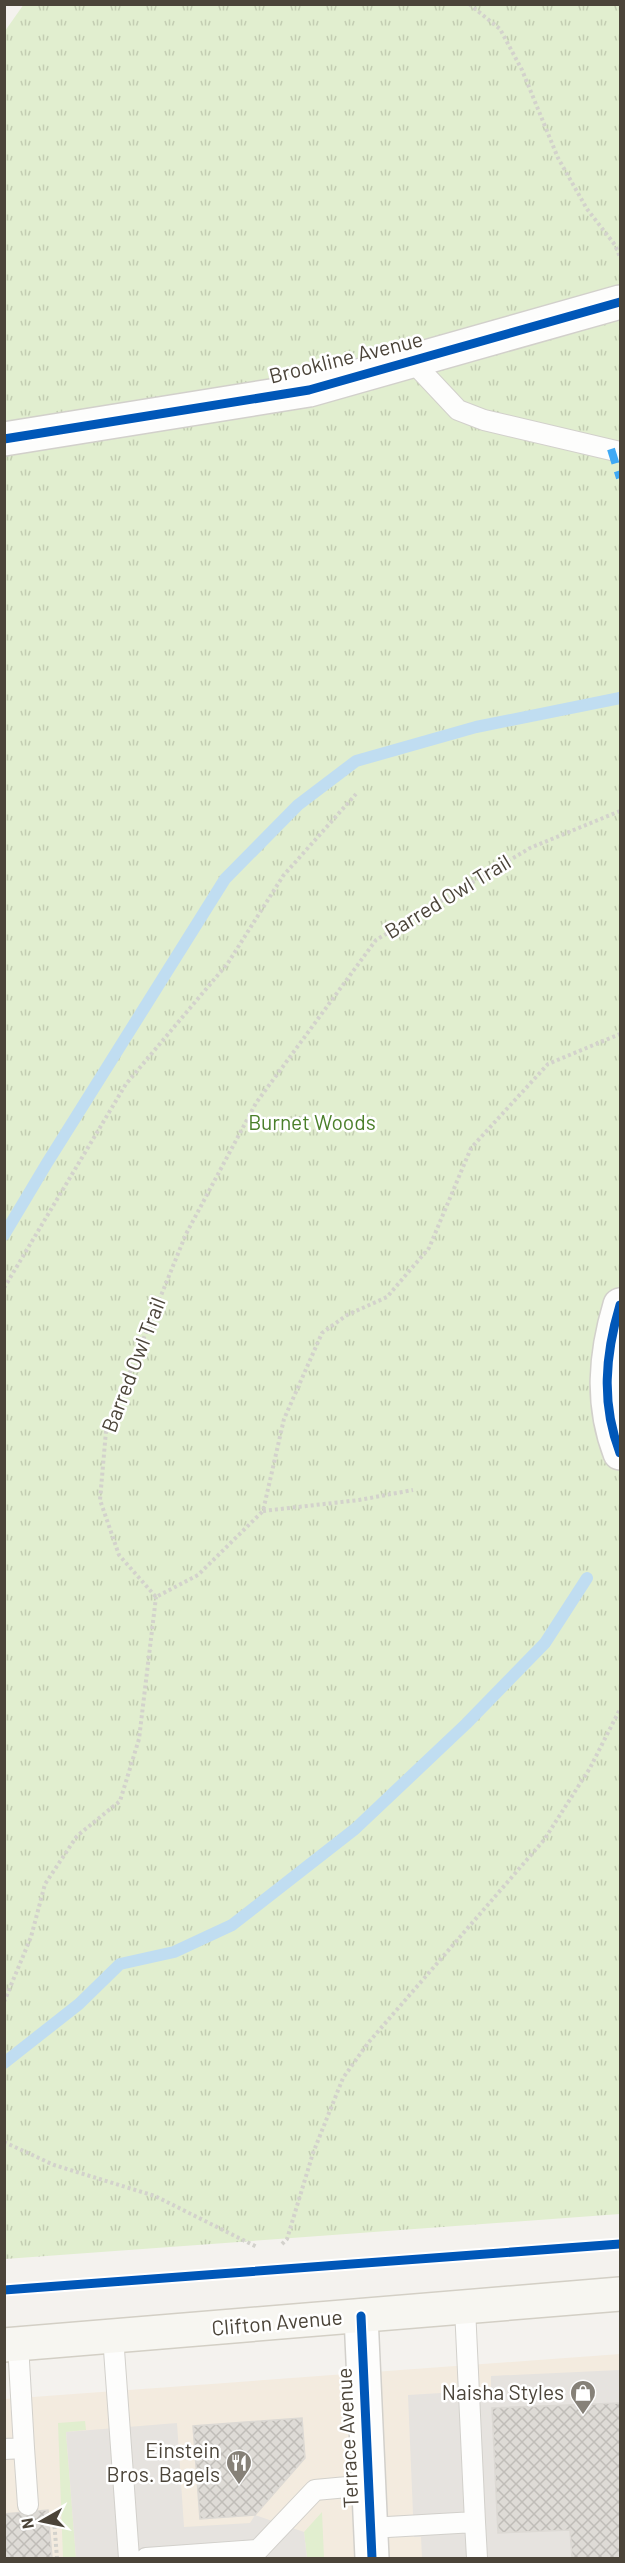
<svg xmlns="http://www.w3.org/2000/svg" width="625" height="2563" viewBox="0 0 625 2563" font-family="Barlow,sans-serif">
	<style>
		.commercial { fill: #f3ebdf }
		.green { fill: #e1eecf }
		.park { fill: url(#park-tufts) }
		.parking { fill: #e6e3df }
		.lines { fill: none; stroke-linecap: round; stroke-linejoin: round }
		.stream { stroke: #c0ddf1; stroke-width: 12 }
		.building { fill: url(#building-cross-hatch); stroke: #dcd9d4; stroke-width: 1.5 }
		.service-casing { stroke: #d2d0cb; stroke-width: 22 }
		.minor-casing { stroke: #d2d0cb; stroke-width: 36 }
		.secondary-casing { stroke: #d3cfc5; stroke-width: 36 }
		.path { stroke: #d3d2cc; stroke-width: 4; stroke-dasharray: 3 3; stroke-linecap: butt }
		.service { stroke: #fdfdfc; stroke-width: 20 }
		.minor { stroke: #fdfdfc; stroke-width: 33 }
		.secondary { stroke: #f7f6f1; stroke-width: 33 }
		.quiet { stroke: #3fa9f5; stroke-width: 8; stroke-dasharray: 15 8; stroke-linecap: butt }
		.cycleway-casing { stroke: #fff; stroke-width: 13 }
		.cycleway { stroke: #0057b8; stroke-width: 9 }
		.labels { text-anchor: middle; stroke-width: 5; stroke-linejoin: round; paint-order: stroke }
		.street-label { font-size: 21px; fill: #4b4439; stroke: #fff }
		.park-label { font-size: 21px; fill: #4a7f2a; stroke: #fff }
		.poi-label { font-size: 21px; fill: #4b4439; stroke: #fff; text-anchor: end }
	</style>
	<defs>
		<pattern id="park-tufts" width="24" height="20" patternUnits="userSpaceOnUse" patternTransform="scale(1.5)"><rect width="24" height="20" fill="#e1eecf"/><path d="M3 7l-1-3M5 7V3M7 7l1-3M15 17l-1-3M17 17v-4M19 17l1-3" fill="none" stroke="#c3cdb2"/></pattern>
		<pattern id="building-cross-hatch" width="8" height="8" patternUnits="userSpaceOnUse" patternTransform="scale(1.5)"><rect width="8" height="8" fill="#dedbd6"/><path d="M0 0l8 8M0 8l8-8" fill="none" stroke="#c0bdb8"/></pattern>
	</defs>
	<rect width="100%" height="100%" fill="#f4f2ee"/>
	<path class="commercial" d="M620,2354V2558H5V2399Z"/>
	<path class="green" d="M85,2421L86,2430L66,2432L76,2558H63L58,2423Z
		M322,2512L324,2558H307L304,2532Z"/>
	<path class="park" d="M24,4L620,5V2214L5,2259V31Z"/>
	<path class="parking" d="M620,2370V2403L492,2409L498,2533L570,2530L572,2558H422L421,2537H414L408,2395L491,2390V2376Z
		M177,2423L184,2527L250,2523L255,2515L304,2532L307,2558H76L66,2432Z"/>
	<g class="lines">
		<path class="stream" d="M4,1235L47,1163L225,879L298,805L356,761L476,727L620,698
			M4,2063L79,2004L120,1964L174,1952L232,1925L355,1829L466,1724L545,1643L587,1578"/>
	</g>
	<path class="building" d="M620,2403V2558H572L570,2530L498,2533L492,2408Z
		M302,2418L305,2458L255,2515L200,2519L193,2426Z
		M48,2510L52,2558H4V2514Z"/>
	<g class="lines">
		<defs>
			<path id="service" d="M412,361L458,410L484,420L620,452
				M113,2336L129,2558
				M24,2448L28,2505
				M4,2449L24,2448L18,2344
				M475,2522L477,2558
				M370,2528L475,2522L465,2308
				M146,2558L258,2550L315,2490L369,2485"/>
			<path id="minor" d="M4,439L309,390L620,302
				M620,1305C605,1355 601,1404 620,1453
				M361,2316L372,2558"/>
			<path id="secondary" d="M4,2345L620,2294"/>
		</defs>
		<use href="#service" class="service-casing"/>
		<use href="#minor" class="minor-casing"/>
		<use href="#secondary" class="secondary-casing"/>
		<path class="path" d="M469,4L500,29L522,70L558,158L587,209L615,245L620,257
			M620,811L530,848L376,940L256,1103L186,1234L106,1431L100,1500L119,1555L156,1597L198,1575L263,1511L284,1419L322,1333L347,1315L387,1297L429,1248L471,1148L548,1064L620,1034
			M4,1288L126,1084L228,963L283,876L356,794
			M263,1511L359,1500L413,1490
			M4,2002L31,1937L45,1884L77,1836L120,1801L139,1739L156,1597
			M4,2142L54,2165L155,2196L257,2247
			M282,2244L287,2239L313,2153L343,2078L368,2043L544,1840L590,1768L620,1709
			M54,2520L57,2558"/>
		<use href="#service" class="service"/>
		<use href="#minor" class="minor"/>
		<use href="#secondary" class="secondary"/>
		<path class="quiet" d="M611,449L620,478"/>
		<defs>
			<path id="cycleway" d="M4,439L309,390L620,302
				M620,1305C605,1355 601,1404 620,1453
				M4,2290L620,2244
				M361,2316L372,2558"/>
		</defs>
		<use href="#cycleway" class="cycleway-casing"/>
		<use href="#cycleway" class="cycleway"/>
	</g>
	<defs>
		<symbol id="shop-pin" viewBox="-11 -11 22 30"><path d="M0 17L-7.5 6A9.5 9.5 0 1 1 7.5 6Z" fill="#868178" stroke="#fff"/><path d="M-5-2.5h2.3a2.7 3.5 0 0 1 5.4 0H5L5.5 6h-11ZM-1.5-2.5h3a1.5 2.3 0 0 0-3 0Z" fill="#fff"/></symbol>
		<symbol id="restaurant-pin" viewBox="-11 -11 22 30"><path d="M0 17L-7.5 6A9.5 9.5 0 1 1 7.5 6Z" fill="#868178" stroke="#fff"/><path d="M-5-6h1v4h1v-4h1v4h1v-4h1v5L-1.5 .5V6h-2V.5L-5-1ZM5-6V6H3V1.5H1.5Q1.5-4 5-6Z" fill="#fff"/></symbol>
	</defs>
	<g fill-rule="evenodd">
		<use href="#shop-pin" x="568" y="2378" width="30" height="40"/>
		<use href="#restaurant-pin" x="224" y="2448" width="30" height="40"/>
	</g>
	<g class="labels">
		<g class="street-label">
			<text transform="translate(346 358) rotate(-14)" y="7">Brookline Avenue</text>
			<text transform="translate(448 897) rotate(-31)" y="7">Barred Owl Trail</text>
			<text transform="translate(134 1365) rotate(-69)" y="7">Barred Owl Trail</text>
			<text transform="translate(277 2323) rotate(-5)" y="7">Clifton Avenue</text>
			<text transform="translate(348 2438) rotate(-93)" y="7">Terrace Avenue</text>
		</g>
		<g class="park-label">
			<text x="312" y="1130">Burnet Woods</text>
		</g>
		<g class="poi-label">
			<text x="564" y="2400">Naisha Styles</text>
			<text x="220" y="2458">Einstein<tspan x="220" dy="24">Bros. Bagels</tspan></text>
		</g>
	</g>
	<rect width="625" height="2563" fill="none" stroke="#4b4439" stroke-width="12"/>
	<g transform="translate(42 2521) rotate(261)" stroke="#ffffff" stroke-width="4.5" paint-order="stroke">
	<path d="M0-4.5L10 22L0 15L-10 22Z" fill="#4b4439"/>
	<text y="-9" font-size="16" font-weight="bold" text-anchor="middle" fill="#4b4439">N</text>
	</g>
</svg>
